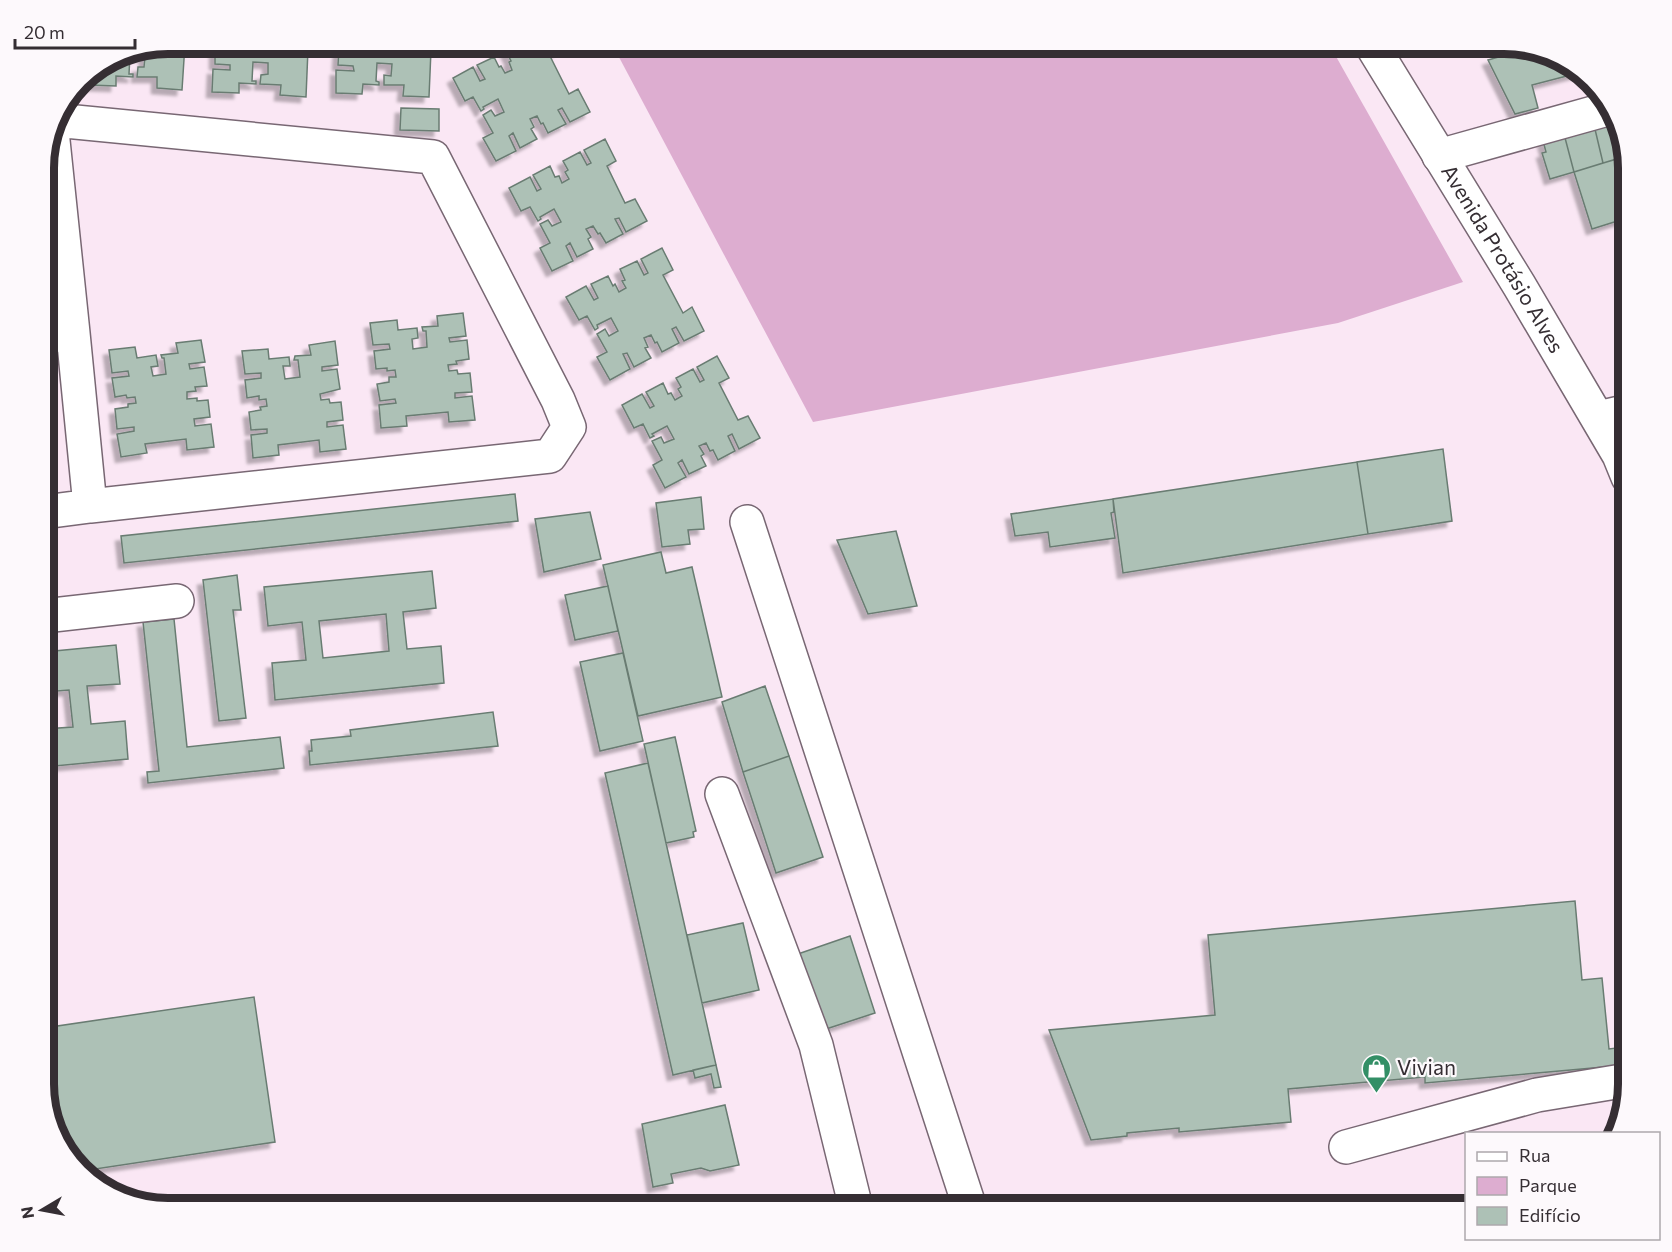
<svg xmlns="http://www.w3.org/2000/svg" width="1672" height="1252" viewBox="0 0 1672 1252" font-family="Commissioner,sans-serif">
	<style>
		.green { fill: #ddadd0 }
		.building { fill: #adc1b6; stroke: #697c72; stroke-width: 1.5; fill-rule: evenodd; filter: url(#shadow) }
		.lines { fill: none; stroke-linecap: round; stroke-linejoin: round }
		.minor-casing { stroke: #786773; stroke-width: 36 }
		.major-casing { stroke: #786773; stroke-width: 36 }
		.minor { stroke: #fff; stroke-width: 33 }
		.major { stroke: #fff; stroke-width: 33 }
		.labels { text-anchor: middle; stroke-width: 4.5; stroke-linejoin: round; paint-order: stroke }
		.street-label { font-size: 21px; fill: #352e33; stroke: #fdf9fc }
		.poi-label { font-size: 21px; fill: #352e33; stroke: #fdf9fc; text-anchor: start }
		.rim { fill: none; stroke: #352e33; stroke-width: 8 }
	</style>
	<defs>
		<filter id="shadow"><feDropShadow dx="-5.5" dy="5.5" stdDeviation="1.5" flood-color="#0004"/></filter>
	</defs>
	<rect width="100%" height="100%" fill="#fae7f4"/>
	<path class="green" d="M612,44H1329L1463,282L1338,323L813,422Z"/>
	<path class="building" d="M168,44H185L182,90L157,88V77H137L138,67H144L145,56L130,55L129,74H133V77L116,76V86L89,85L90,72L107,63L121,53Z
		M228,44H287V45L296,46V49H308L306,97L280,95L281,85L260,84L261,75L268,74V63L253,62L252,81H256V84L239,83V93L212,92L213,69L230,70V65L215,64V45L228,46Z
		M351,44H411V46L420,47V50H431L429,97L403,96L404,85H384V75L391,76L392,64L377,63L376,81L379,82V85L363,84L362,94L336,93V70L354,71L353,66L338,65L339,47H351Z
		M520,44H524L530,55L534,53L530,44H555L559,51L550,56L569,94L578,89L590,112L570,122L562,108L558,110L566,124L548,133L543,123L541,124L537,116L530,119L534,127L531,129L537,139L520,148L513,133L509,136L516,151L496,161L483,138L493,133L483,115L491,110L495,116L504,112L498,99L483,107L484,109L481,111L473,97L465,101L453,78L473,67L480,81L485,79L477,65L494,57L499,67L501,66L505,73L512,70L509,62L511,61L506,51Z
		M1523,50L1580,70L1582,72L1532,85L1538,108L1515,114L1488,60Z
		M401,108L439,109V131L400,130Z
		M1616,119L1624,157L1603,163L1594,125Z
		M1594,125L1603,163L1574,172L1564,134Z
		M1564,134L1574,172L1550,179L1542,153L1546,152L1543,141Z
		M605,139L616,161L607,166L625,203L635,199L647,221L626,232L619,218L615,219L623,234L606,243L600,233L598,234L593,226L586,229L591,237L588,239L593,249L577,257L570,243L566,246L573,261L552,271L540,248L550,243L540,224L548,220L552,226L561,222L554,209L540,217L541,219L538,221L530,207L521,211L509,188L530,177L537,191L541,189L533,175L550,166L555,177L559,176L562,183L569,179L565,172L568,170L563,161L580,152L587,165L591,163L584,150Z
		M1626,156L1628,168V205L1624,207L1627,218L1592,229L1574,172Z
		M662,248L673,270L663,275L683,313L692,307L704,331L684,341L676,327L672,329L679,343L662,352L657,342L655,343L651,335L644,338L648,347L645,348L651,358L634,367L627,353L623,354L630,369L610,380L597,357L607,352L597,334L605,329L609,336L618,331L611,318L597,325L598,328L595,330L587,316L579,320L566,297L586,286L594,300L598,298L591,284L608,276L613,286L615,284L619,292L626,288L622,281L625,280L620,269L637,261L644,275L648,273L641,259Z
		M463,313L466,336L449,338L450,342L467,340L469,359L456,361L457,364L448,365L449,371L457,370L458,374L470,373L472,392L455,393V398L472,396L475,420L449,422L448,412L406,416L407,426L381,428L379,405L396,403L395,399L380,401L377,384L389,382V377H396L395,370L387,371V368L376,369L374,351L390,349L389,344L373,345L370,323L397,320L398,330L417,328L418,338L412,339L413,349L427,347L426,331H423L422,327L438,326L437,316Z
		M201,340L205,362L189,364L190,369L204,367L207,386L195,387L196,391L187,392V399L197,398V401L208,400L210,417L194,419L195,426L211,424L214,447L187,450L186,439L145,444L147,453L121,457L117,434L134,431V427L117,429L115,409L128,407V404L136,403L135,397L127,398L126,395L115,397L112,378L129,376L128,371L112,373L109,350L135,347L137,358L156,355L158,366L151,367L153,376L166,374L164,358H162L161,355L178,353L176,343Z
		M335,341L338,365L322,367V371L337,369L340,389L320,394L321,400L329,399L330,403L341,402L343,420L327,422V427L343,425L346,449L320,452L319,440L278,445L279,455L253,458L251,435L267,433V429L251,430L249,412L261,410L260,407L267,406L266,399L259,400V396L247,398L245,380L261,378V373L245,374L242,351L268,349L269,359L289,357L290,366H283L285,379L300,377L298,360H294L295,356L311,355L309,345Z
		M717,356L729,378L719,383L738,420L748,416L760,438L739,449L732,434L728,436L735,451L718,460L713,450L710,451L706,443L699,446L704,454L701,456L706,466L689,474L682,460L678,463L686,477L665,488L653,465L662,460L652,441L661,437L664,443L674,439L667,426L652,434L654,436L650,438L643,424L634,428L622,405L642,394L650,408L654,406L646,392L663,383L668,394L671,393L675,400L682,396L678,389L681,387L676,378L693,369L700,382L704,380L697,367Z
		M1443,449L1452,521L1368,534L1357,462Z
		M1357,462L1368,534L1123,573L1113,499Z
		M515,494L518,521L124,563L121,536Z
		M701,497L704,529L688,530L690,544L662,547L656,503Z
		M1113,499L1114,512L1111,513L1115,538L1050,547L1048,532L1015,536L1011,514Z
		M590,512L601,559L544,572L535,519Z
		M896,531L917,606L868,614L837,540Z
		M661,552L666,573L692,567L722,697L638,716L603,565Z
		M432,571L436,608L403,612L407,649L441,646L444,683L275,700L272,663L306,660L302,622L268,626L264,587ZM386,614L389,651L323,658L319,621Z
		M237,575L241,610H233L246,718L219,721L203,580Z
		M608,586L618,631L575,640L565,595Z
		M174,619L187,747L280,737L284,768L148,783L147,772L159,771L143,622Z
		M116,645L120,684L87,686L91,724L125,721L128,759L44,767V729L73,727L69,690L44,692V652Z
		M623,653L643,741L600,751L580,662Z
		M765,686L789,756L743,772L722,702Z
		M493,712L498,746L310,765L309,751H312L311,740L351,736L350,730Z
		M675,737L696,831L693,832L694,837L666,843L644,744Z
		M789,756L823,857L776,873L743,772Z
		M648,763L716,1065L673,1075L605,773Z
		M1575,901L1582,980L1602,978L1609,1049L1624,1047L1626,1065L1425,1083V1077L1288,1089L1291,1122L1179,1132V1128L1127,1133V1136L1091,1140L1049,1030L1215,1015L1208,935Z
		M743,923L759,990L702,1003L687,935Z
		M850,936L875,1013L820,1031L795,955Z
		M254,997L275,1142L82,1171L57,1139L44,1091V1028Z
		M716,1065L721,1087L714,1088L711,1074L695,1078L693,1070Z
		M725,1105L739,1165L710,1171L701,1168L671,1174L673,1183L653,1187L642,1124Z"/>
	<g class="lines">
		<defs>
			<path id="minor" d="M52,131L73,333
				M1439,156L1611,108
				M44,337L73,333L90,506L550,456L569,427L558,400L433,157L55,120
				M1598,418L1628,411
				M44,512L90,506
				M747,522L970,1208
				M44,616L177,601
				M722,794L816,1045L856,1208
				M1346,1147L1537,1095L1628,1080"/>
			<g id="major">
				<path id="s1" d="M1371,44L1519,285L1619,455L1628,477"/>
			</g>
		</defs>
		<use href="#minor" class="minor-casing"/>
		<use href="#major" class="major-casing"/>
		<use href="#minor" class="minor"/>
		<use href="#major" class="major"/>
	</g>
	<defs>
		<symbol id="shop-pin" viewBox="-11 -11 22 30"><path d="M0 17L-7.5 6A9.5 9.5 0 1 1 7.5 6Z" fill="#338f66" stroke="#fdf9fc"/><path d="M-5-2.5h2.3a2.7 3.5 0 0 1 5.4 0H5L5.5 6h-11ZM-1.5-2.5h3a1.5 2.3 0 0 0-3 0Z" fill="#fff"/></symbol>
	</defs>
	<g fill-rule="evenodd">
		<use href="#shop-pin" x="1360" y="1052" width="33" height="45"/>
	</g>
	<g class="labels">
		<g class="street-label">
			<text dy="7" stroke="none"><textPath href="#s1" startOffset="252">Avenida Protásio Alves</textPath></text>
		</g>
		<g class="poi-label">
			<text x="1397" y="1075">Vivian</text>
		</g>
	</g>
	<path d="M0 0H1672V1252H0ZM168 54H1504A114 114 0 0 1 1618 168V1084A114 114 0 0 1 1504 1198H168A114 114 0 0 1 54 1084V168A114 114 0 0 1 168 54Z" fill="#fdf9fc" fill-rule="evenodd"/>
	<path class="rim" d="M168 54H1504A114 114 0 0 1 1618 168V1084A114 114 0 0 1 1504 1198H168A114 114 0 0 1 54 1084V168A114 114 0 0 1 168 54Z"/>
	<rect x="1465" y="1132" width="195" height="108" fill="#fdf9fc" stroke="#ada8ac" stroke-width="1.5"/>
	<rect x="1477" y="1152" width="30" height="9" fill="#ffffff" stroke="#ada8ac" stroke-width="1.5"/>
	<text x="1519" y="1162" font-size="18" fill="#352e33">Rua</text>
	<rect x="1477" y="1177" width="30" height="18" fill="#ddadd0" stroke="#ada8ac" stroke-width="1.5"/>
	<text x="1519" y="1192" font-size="18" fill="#352e33">Parque</text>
	<rect x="1477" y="1207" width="30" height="18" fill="#adc1b6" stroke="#ada8ac" stroke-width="1.5"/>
	<text x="1519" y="1222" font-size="18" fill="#352e33">Edifício</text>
	<g transform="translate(42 1210) rotate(260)" stroke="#fdf9fc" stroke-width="4.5" paint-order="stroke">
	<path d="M0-4.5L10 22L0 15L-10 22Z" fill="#352e33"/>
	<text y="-9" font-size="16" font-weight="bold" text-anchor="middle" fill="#352e33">N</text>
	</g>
	<path d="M15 39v9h120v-9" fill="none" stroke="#352e33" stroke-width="3"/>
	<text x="24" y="39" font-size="18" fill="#352e33" stroke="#fdf9fc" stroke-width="4.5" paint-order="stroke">20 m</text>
</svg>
